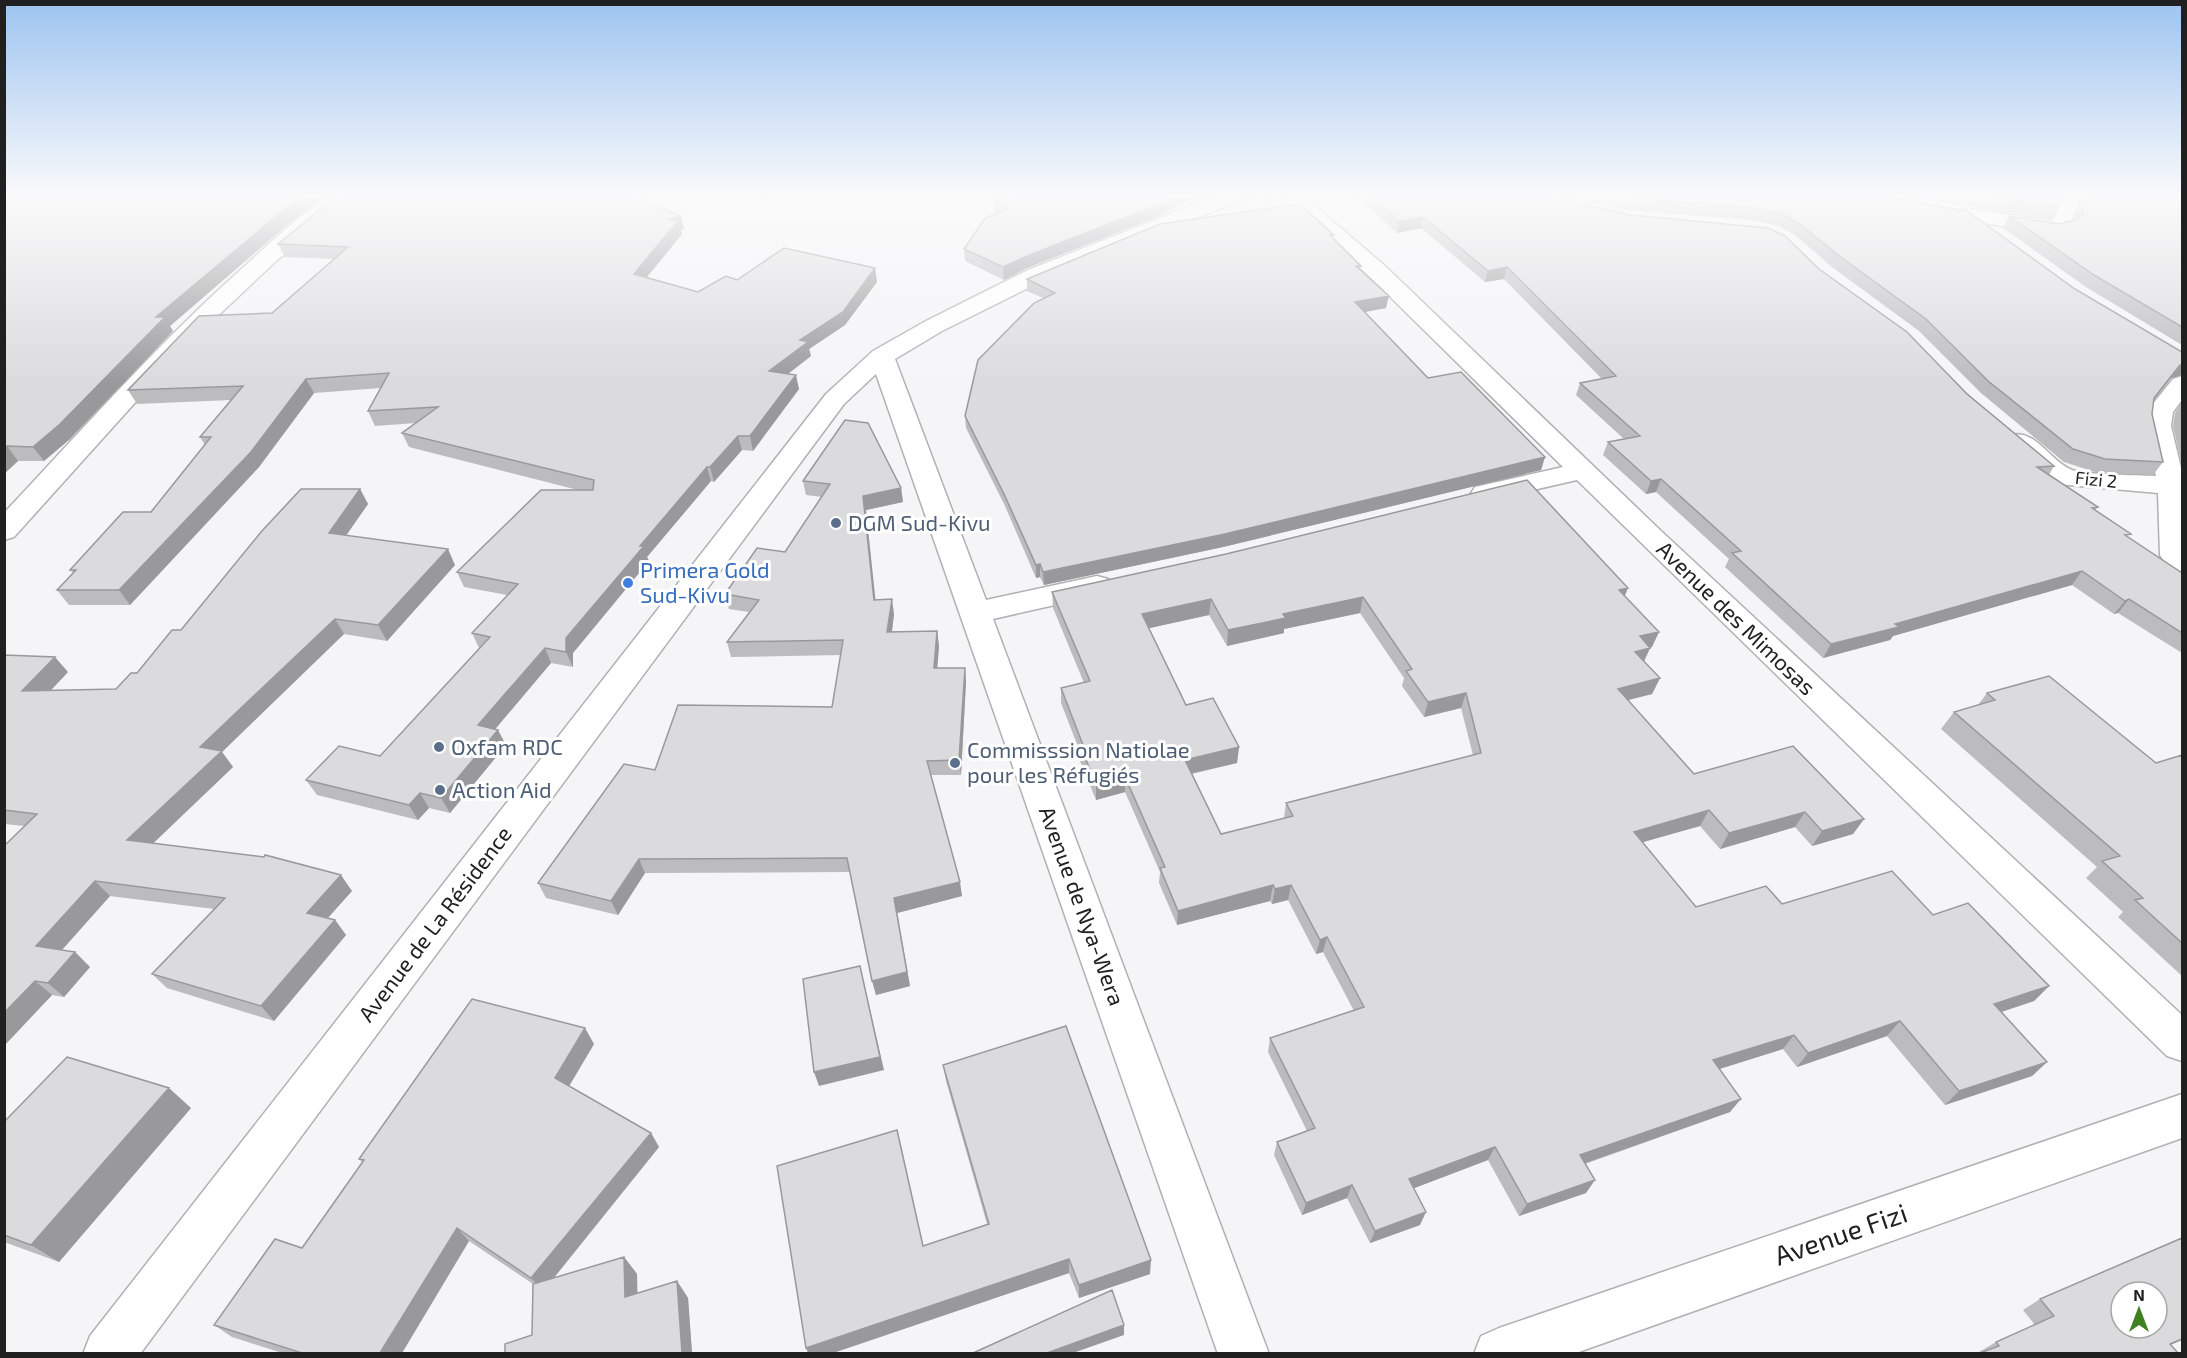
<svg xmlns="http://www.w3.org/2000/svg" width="2187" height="1358" viewBox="0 0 2187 1358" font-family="'Exo 2',sans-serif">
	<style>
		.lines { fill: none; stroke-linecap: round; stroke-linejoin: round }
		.street-casing { stroke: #b1b1b3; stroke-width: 3 }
		.street { fill: #fff; fill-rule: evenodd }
		.wall { fill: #bcbcbe; fill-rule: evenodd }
		.shaded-wall { fill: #99999b }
		.building { fill: #dbdbdd; stroke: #99999b; stroke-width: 1.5; fill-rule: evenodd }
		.service-dot { fill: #5c6f8a; stroke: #fff; stroke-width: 2 }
		.shop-dot { fill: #3f7fe0; stroke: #fff; stroke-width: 2 }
		.labels { text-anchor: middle; stroke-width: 6; stroke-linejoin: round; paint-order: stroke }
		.far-street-label { font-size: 18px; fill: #202021; stroke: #fff }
		.service-label { font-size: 22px; fill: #4e5e75; stroke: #fff; text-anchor: start }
		.shop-label { font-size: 22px; fill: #366cbe; stroke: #fff; text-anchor: start }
		.street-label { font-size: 22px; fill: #202021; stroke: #fff }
		.near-street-label { font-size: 27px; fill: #202021; stroke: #fff }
	</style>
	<rect width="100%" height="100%" fill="#f5f5f7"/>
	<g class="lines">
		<defs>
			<path id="street" d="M332,194H356L275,262L206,327L141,396L14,537L4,540V513C84,428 160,341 247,264C274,239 301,214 332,194Z
				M1221,194H1249L1246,198L1044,280L942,331L895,359L986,600L1097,576L1108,579L1112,586L1108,593L993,619L1269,1354H1218L876,374L844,404L140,1354H83L90,1336L826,394L873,351L926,321L1028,270Z
				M1279,194H1301L1385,266L1660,530L2182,1015V1061L2167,1056L1577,480L1485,501L1475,499L1471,493L1475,487L1563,467L1369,276Z
				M2064,194H2084L2073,216L2074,224L2071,228L2053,233L1968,221L1961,219L1958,215L1961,211L1968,209L2053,221Z
				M2182,376V400L2173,412L2171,426L2182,472V577L2171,574L2160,555L2158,493L2057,484L2043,476L2006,441L2010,435C2037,429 2049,461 2072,470C2087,475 2137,475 2156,476L2145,426L2147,411L2173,379Z
				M2182,1094V1138L1573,1354H1474L1481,1336L1499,1328Z"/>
		</defs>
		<use href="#street" class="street-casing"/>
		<use href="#street" class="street"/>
	</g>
	<path class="wall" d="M4,194L287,225L170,326L173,331L70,439L44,461H18L4,474Z
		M1354,194H1550L1579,204L1819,269L2054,466L2049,475L2098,507L2095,510L2128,537L2182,573V653L2118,613L2114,614L2072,585L1893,636L1890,640L1823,658L1725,567L1729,559L1656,492L1646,494L1603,455L1608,442L1624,439L1576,395L1580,383L1602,379L1504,279L1485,282L1421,228L1397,233Z
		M1565,194H1889L1892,198L2075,289L2182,352V375L2171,378L2154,400L2152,414L2163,462L2153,475L2095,472L2064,462L1981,393L1919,331L1832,267L1796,236L1779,226L1751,220L1628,210L1588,202Z
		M1900,194H2063L2058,207L2052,219L1902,196Z
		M2182,194V345L2086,287L2003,228L2009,216L2059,224L2075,219V216L2086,198Z
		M994,202L1159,216L1027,268L1004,280L965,261L964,249L995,214H994Z
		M681,216L684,229L681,230L682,234L646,278L698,292L737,280L875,268L877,282L845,325L809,349L811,356L788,374L799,389L753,451L742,450L714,482L711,481L647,557L649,561L573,653V667L551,663L495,729L506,745L450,813L429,808L418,820L317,795L306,780L380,756L479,648L472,633L507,595L464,587L457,572L578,490L409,447L402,433L416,423L375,426L368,411L381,388L314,393L259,467L130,605H69L57,590L73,573L70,570L151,512L205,445L200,437L231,400L137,404L128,390L272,313L334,259L285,257L278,244Z
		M1334,239L1361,266L1360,270L1386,308L1365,312L1428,378L1545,457L1541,470L1223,547L1044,585L1040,577L1036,578L1005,506L966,428L965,416L1043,298L1027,291V279Z
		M2182,402V466L2173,426L2175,413Z
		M803,481L901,488L903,502L866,510L875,600L894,614L892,632L937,631L939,646L937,668H965L966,682L961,775H931L962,896L897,913L910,986L876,995L850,872L645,873L618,915L546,898L538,883L655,770L832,707L841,655L731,657L727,642L749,612L729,609L725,594L785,552L822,497L806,495Z
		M360,489L368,504L346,536L455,565L387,641L344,634L222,752L233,767L153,843L352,891L327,918L335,920L346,935L274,1021L167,988L152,974L214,909L110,896L62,950L75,952L90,967L64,997L52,995L4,1046V846L25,826L4,824V655L68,672L51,690L116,689L137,673L181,630Z
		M1052,592L1625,596L1652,647L1650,648L1644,662L1660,678L1652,694L1628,700L1694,774L1864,819L1853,834L1812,846L1795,827L1720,849L1700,826L1642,842L1696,907L1782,904L1933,915L2049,986L2034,1001L2001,1012L2047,1062L2032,1076L1945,1105L1887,1036L1797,1067L1783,1049L1720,1069L1730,1112L1585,1164L1586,1193L1519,1216L1488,1160L1414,1188L1420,1225L1370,1243L1347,1198L1302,1215L1274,1155L1277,1142L1307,1131L1268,1052L1270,1038L1354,1011L1323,952L1316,954L1288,900L1272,904L1270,901L1177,925L1159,883L1160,872L1125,792L1096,800L1080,761V752L1061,703V688L1084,683L1053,608ZM1360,613L1404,678L1402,686L1424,717L1461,708L1473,755L1286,803L1284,818L1221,834L1192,774L1237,763L1239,747L1186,705L1149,628L1209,615L1227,646L1284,633V629Z
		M1987,693L2156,763L2182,755V976L2118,917L2123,912L2086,878L2097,867L1941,729L1954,712L1978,705Z
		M594,1044L569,1086L651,1133L659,1147L554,1278L624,1257L637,1274V1293L677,1281L688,1298L692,1353H505L532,1335L533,1284L469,1241L402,1353H282L232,1337L214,1325L302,1248L362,1162L359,1159Z
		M943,1065L1150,1274L1079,1298L1069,1273L833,1353L901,1145L923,1246L987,1224L946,1081Z
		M191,1108L59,1262L4,1242V1122Z
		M2040,1299L2182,1340L1980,1353L1979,1352L1996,1342L2035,1325L2023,1310Z"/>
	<path class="shaded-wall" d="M305,194H328L287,225L170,326L173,331L70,439L44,461L33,447L156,317L280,213Z
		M1179,194H1201L1159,216L1027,268L1004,280L1003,267L1027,256Z
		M681,216L684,229L681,230L682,234L638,288L634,274L669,219Z
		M1423,217L1421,228L1397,233L1399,221Z
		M1507,267L1504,279L1485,282L1488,271Z
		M875,268L877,282L845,325L809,349L811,356L772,386L769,371L800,340Z
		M1389,296L1386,308L1353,314L1355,302Z
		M2180,365H2182V375L2171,378L2145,411Z
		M796,375L799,389L753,451L750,436Z
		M306,379L314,393L259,467L130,605L119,590Z
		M738,436L742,450L714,482L710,467Z
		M7,446L18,461L4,474V449Z
		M1545,457L1541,470L1223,547L1044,585L1043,572Z
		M707,467L711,481L647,557L649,561L573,653V667L566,652V638L640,546Z
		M1661,479L1656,492L1646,494L1651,481Z
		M901,488L903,502L866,510L877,614L874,600L863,496Z
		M360,489L368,504L337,548L329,533Z
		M448,549L455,565L387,641L378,625Z
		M1040,564V577L1036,578V565Z
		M2082,571L2072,585L1893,636L1890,640L1823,658L1831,644L1895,624Z
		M1628,588L1622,603L1619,590Z
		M1363,597L1360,613L1284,629V633L1227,646L1228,630L1283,614Z
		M892,599L894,614L890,647L887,632Z
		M1211,599L1209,615L1141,630L1142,614Z
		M2129,599L2118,613L2114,614L2125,601Z
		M335,619L344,634L222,752L233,767L141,855L127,840L200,747Z
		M937,631L939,646L936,683L934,668Z
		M1659,632L1652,647L1633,652L1640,636Z
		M545,648L551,663L486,740L478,725Z
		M1650,648L1643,663L1635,652Z
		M55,657L68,672L36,706L22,691Z
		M965,668L966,682L961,775L959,760Z
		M1660,678L1652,694L1612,704L1618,689Z
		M1466,693L1461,708L1424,717L1428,702Z
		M498,730L506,745L450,813L441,798Z
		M1239,747L1237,763L1184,775L1185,760Z
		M1125,777V792L1096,800V784Z
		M420,793L429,808L418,820L409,805Z
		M1709,810L1700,826L1626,847L1634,832Z
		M1805,812L1795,827L1720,849L1729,833Z
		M1864,819L1853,834L1812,846L1822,831Z
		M639,859L645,873L618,915L611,901Z
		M341,875L352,891L319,928L307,913Z
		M95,881L110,896L52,961L36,946Z
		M960,882L962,896L897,913L910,986L876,995L872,981L894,898Z
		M1273,885L1270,901L1177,925L1178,911Z
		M1291,885L1288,900L1272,904L1275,889Z
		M335,920L346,935L274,1021L261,1006Z
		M1327,937L1323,952L1316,954L1320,940Z
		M75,952L90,967L64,997L48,983Z
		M860,966L884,1070L819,1086L814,1072Z
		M35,981L52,995L4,1046V1013Z
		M2049,986L2034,1001L1980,1019L1994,1004Z
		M1900,1021L1887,1036L1797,1067L1808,1053Z
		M585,1028L594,1044L565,1093L555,1078Z
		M1794,1035L1783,1049L1703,1074L1713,1060Z
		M2047,1062L2032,1076L1945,1105L1959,1091Z
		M169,1088L191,1108L59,1262L31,1245Z
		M1741,1099L1730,1112L1571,1168L1580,1155Z
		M651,1133L659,1147L543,1291L531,1278Z
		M1495,1147L1488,1160L1404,1192L1409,1179Z
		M1595,1180L1586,1193L1519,1216L1527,1204Z
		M1352,1185L1347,1198L1302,1215L1306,1203Z
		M1426,1212L1420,1225L1370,1243L1375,1231Z
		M457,1228L469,1241L402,1353H380Z
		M624,1257L637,1274L638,1313L625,1297Z
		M1069,1259V1273L833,1353H808L806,1348Z
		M1151,1260L1150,1274L1079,1298V1285Z
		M677,1281L688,1298L692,1353H682Z
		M1124,1325V1335L1073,1353H1047Z
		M2182,1339V1340L2152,1353L2170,1344Z"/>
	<path class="building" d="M4,194H305L280,213L156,317H165L60,424L33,447L7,446L4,449Z
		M339,194H629L681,216L669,219L678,221L634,274L698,292L726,276L737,280L784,248L875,268L843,312L800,340L808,342L769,371L796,375L750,436H738L710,467H707L640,546H644L566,638V652L545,648L478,725L498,730L441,798L420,793L409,805L306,780L339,746L380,756L490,637L472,633L518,584L457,572L541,490H593L594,480L402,433L438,407L368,411L389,373L306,379L251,452L119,590H57L76,570H70L123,512H151L211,437H200L243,386L128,390L199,316L272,313L348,247L278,244Z
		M1015,194H1179L1160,204L1027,256L1003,267L964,249L985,218L1008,209L994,202Z
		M1369,194H1550L1579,204L1631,215L1768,228L1785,236L1819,269L1907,332L1967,394L2054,466L2037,467L2098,507L2092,508L2131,534L2125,535L2182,573V633L2129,599L2125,601L2082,571L1895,624L1899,627L1831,644L1732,553L1741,551L1661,479L1651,481L1608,442L1640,436L1580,383L1616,376L1507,267L1488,271L1423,217L1399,221Z
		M1610,194H1889L1892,198L1967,211L2075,289L2182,352V365H2180L2154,398L2152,414L2163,462L2105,459L2073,449L1988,381L1926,319L1838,255L1801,225L1784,215L1756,208L1632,198Z
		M1972,194H2063L2058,207Z
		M2089,194H2182V327L2094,275L2009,216L2059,224L2078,219L2083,214L2082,205L2086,198Z
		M1300,204L1334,235H1330L1361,266H1356L1389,296L1355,302L1428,378L1461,372L1545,457L1225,534L1043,572L1040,564L1036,565L1004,494L965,416L978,360L1034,303L1055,293L1027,279L1160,224Z
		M845,420L868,423L901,488L863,496L874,600L892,599L887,632L937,631L934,668H965L959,760L927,761L960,882L894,898L907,972L872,981L847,858L639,859L611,901L538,883L624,764L655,770L678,705L832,707L843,640L727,642L759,600L725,594L757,548L785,552L830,484L803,481Z
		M1527,480L1628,588L1619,590L1659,632L1640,636L1650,648L1635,652L1660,678L1618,689L1694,774L1793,746L1864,819L1822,831L1805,812L1729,833L1709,810L1634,832L1696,907L1766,886L1782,904L1892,871L1933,915L1968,903L2049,986L1994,1004L2047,1062L1959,1091L1900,1021L1808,1053L1794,1035L1713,1060L1741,1099L1580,1155L1595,1180L1527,1204L1495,1147L1409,1179L1426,1212L1375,1231L1352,1185L1306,1203L1277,1142L1315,1128L1270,1038L1364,1007L1327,937L1320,940L1291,885L1275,889L1273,885L1178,911L1160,868L1165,867L1125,777L1096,784L1080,745H1083L1061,688L1090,681L1052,592L1226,554ZM1363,597L1412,669L1406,671L1428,702L1466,693L1481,753L1286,803L1293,816L1221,834L1185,760L1239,747L1213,698L1186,705L1142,614L1211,599L1228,630L1286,618L1283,614Z
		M301,489H360L329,533L448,549L378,625L335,619L200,747L222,751L127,840L264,857L265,855L341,875L307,913L335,920L261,1006L152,974L225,898L95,881L36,946L75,952L48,983L35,981L4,1013V846L37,814L4,810V655L55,657L22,691L116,689L131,673H137L172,630H181L261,532Z
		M2049,676L2156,763L2182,755V943L2135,900L2143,898L2102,861L2120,856L1954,712L1995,700L1987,693Z
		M860,966L880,1057L814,1072L803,979Z
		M472,999L585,1028L555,1078L651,1133L531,1278L457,1228L380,1353H302L214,1325L275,1239L302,1248L364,1160L359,1159Z
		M1066,1026L1151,1260L1079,1285L1069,1259L806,1348L777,1166L897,1130L923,1246L989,1224L943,1065Z
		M67,1057L169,1088L31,1245L4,1235V1122Z
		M2182,1238V1339L2170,1344L2178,1353H1980L1999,1346L1996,1342L2054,1316L2040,1299ZM2121,1292H2157V1328H2121Z
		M624,1257L625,1297L677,1281L682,1353H505V1344L532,1335L533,1284Z
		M1112,1290L1124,1325L1047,1353H973Z"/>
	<linearGradient id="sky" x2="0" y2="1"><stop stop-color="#9dc4f0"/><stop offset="0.51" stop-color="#fafafb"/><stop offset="1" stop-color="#fafafb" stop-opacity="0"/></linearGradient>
	<rect width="2187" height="384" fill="url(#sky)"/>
	<g class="service-dot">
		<circle cx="836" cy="523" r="6"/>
		<circle cx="439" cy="747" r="6"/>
		<circle cx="955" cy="763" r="6"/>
		<circle cx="440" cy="790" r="6"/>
	</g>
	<circle class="shop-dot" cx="628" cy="583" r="6"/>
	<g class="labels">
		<g class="far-street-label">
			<text transform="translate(2096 480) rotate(6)" y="6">Fizi 2</text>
		</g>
		<g class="service-label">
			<text x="848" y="531">DGM Sud-Kivu</text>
			<text x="451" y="755">Oxfam RDC</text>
			<text x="967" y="758">Commisssion Natiolae<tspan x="967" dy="25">pour les Réfugiés</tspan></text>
			<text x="452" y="798">Action Aid</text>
		</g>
		<g class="shop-label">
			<text x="640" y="578">Primera Gold<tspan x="640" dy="25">Sud-Kivu</tspan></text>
		</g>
		<g class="street-label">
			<text transform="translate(1736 618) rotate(44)" y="8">Avenue des Mimosas</text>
			<text transform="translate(1082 906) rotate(70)" y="8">Avenue de Nya-Wera</text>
			<text transform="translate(435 924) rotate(-53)" y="8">Avenue de La Résidence</text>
		</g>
		<g class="near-street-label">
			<text transform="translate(1841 1235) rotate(-19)" y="9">Avenue Fizi</text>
		</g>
	</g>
	<rect width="2187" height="1358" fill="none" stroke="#202021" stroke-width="12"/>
	<g transform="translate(2139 1310)"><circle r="28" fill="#ffffff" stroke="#a6a6a6" stroke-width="1.5"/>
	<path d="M0-4.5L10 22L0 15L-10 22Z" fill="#3f8021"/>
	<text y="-9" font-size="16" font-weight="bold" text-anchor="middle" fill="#202021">N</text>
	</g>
</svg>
